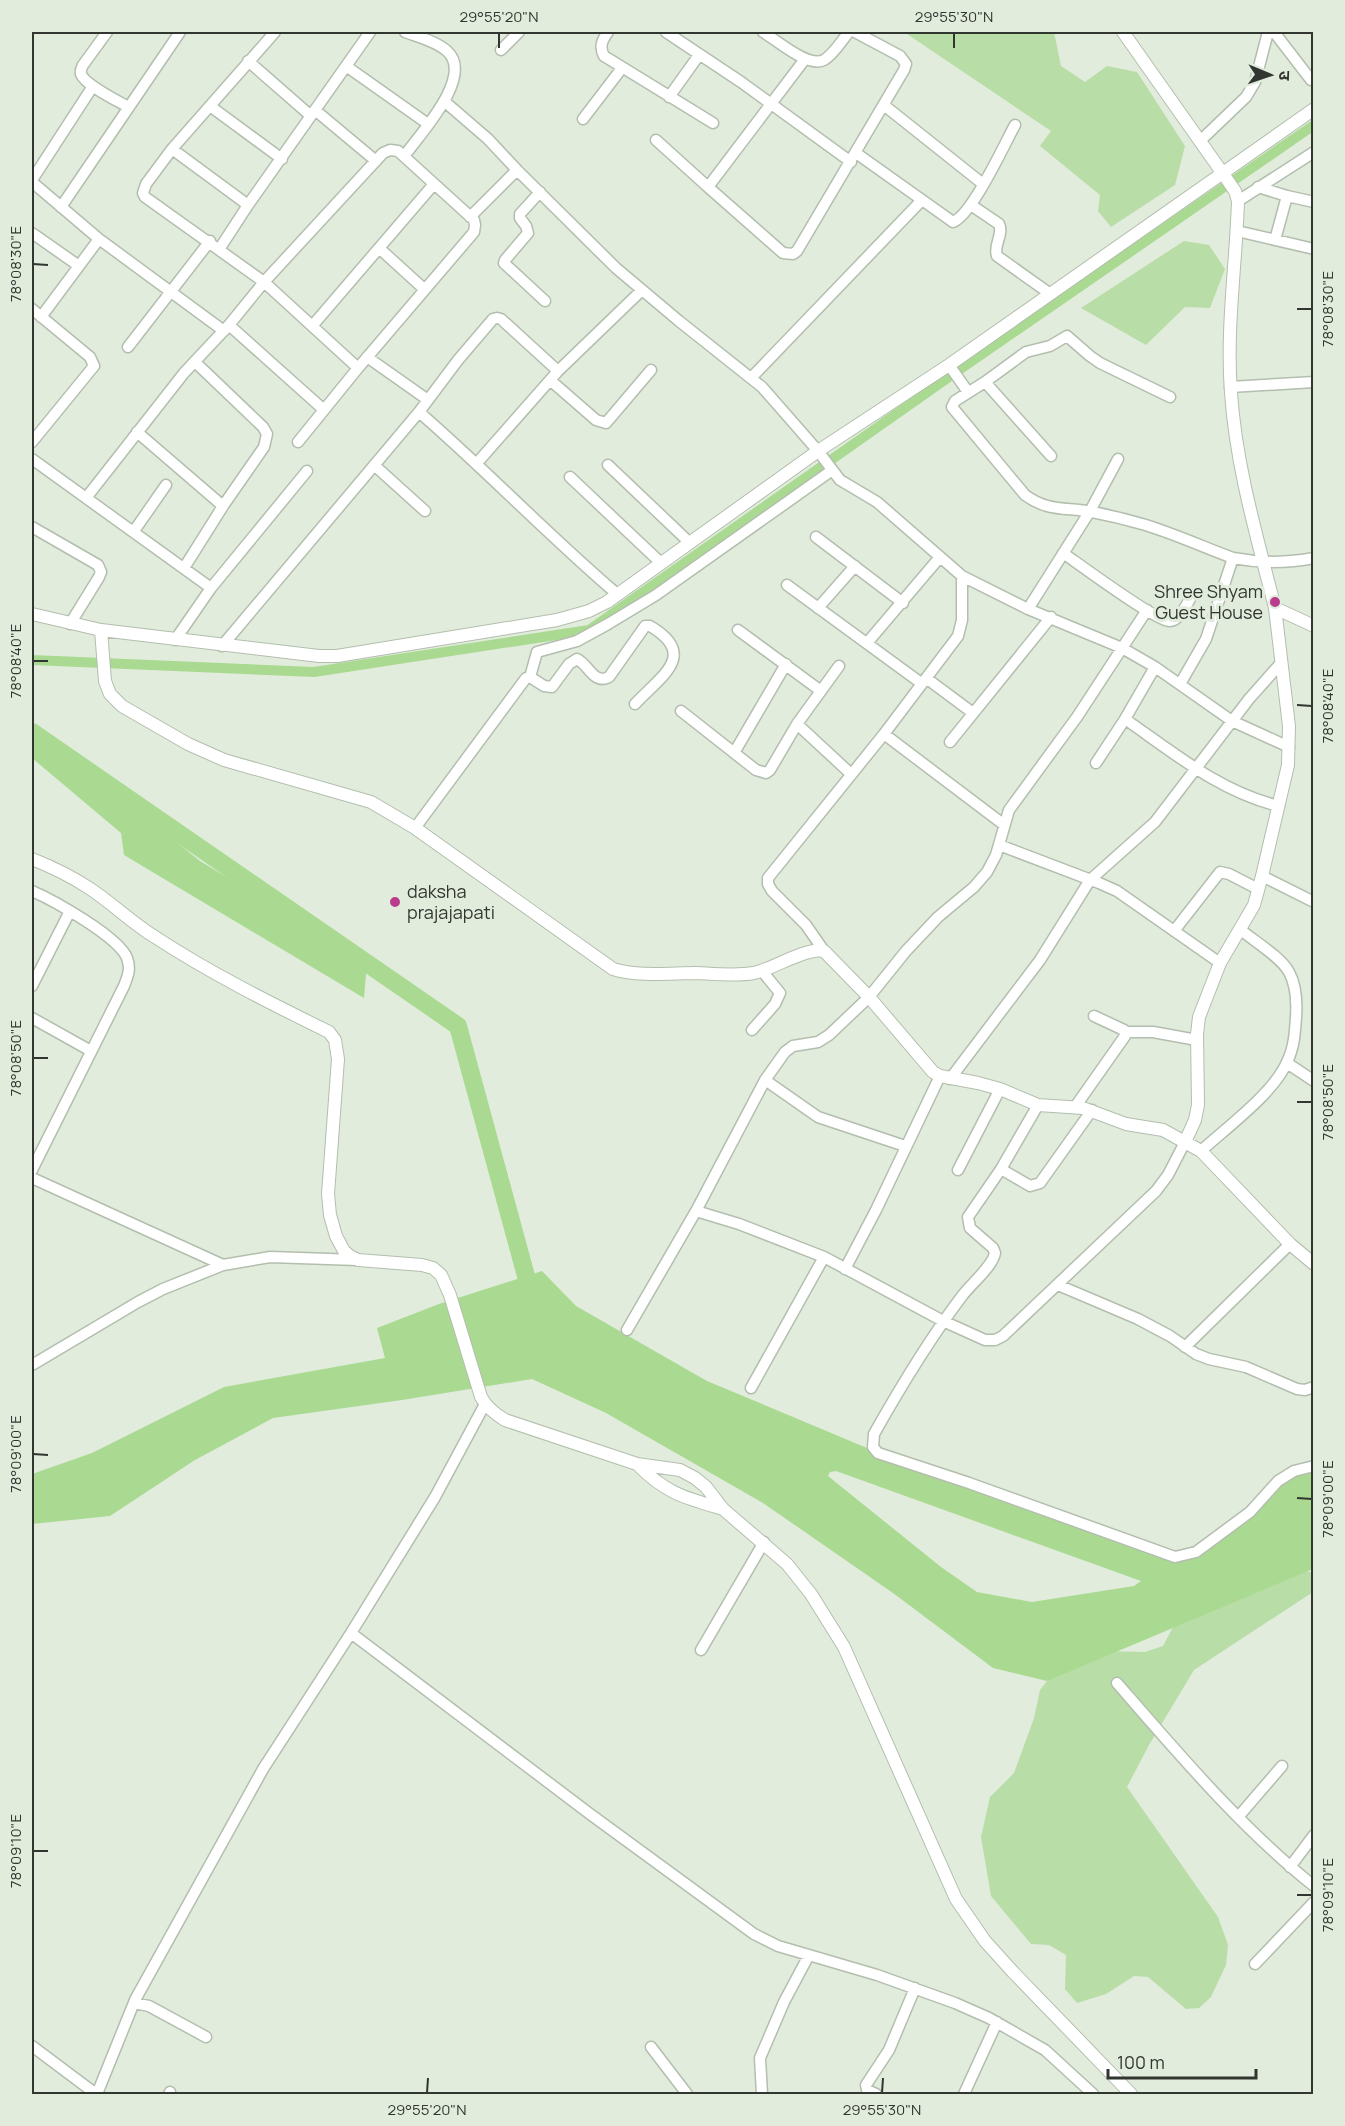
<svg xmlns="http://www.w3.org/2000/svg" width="1345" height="2126" viewBox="0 0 1345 2126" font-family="Manrope,'Noto Sans Devanagari',sans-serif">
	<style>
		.green { fill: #b9dda7 }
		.water { fill: #aada91; fill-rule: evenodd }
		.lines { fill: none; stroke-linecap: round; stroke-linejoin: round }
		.canal { stroke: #aada91; stroke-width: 10 }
		.river { stroke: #aada91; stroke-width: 18 }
		.minor-casing { stroke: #b3beae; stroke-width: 13 }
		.tertiary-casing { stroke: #b3beae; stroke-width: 14 }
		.minor { stroke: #fff; stroke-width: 10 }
		.tertiary { stroke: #fff; stroke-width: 12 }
		.ticks { fill: none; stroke: #323630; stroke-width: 2 }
		.poi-dot { fill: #ba3d8d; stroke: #e1ecdc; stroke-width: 2 }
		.labels { text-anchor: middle; stroke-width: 6; stroke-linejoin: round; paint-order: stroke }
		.poi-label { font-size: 18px; fill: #323630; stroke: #e1ecdc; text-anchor: end }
		.neatline { fill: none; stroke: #323630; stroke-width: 2 }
		.ticks-label { font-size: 15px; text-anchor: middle; fill: #323630 }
	</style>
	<rect width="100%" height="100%" fill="#e1ecdc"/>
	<path class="green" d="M904,32H1054L1061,66L1085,82L1107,66L1137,72L1185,146L1175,185L1111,227L1098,211L1100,195L1040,146L1051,131Z
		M1184,241L1209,245L1225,269L1210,308L1185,307L1146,345L1081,308Z
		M1299,1569L1313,1573V1592L1194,1670L1149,1745L1127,1787L1218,1917L1228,1945L1226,1965L1211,1997L1199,2008L1186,2009L1148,1977L1134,1976L1106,1994L1077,2003L1065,1989L1066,1955L1049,1945L1031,1944L991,1896L981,1837L990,1797L1014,1773L1034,1718L1040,1690L1059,1666L1101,1651L1145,1652L1163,1646L1180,1614Z"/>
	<path class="water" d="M32,726L200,861L367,962L364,998L124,855L121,833L32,758Z
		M542,1271L576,1306L707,1381L867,1448L1175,1561L1240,1519L1286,1473L1313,1470V1569L1047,1681L993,1668L893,1593L763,1503L606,1413L532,1379L402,1400L273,1418L195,1460L110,1516L32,1524V1474L92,1453L224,1387L385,1358L377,1328L439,1304ZM836,1471L1141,1581L1134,1586L1032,1602L977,1592L941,1567L828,1476L830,1472Z"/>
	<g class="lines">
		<path class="canal" d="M32,660L314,672L589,630L959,370L1314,125"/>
		<path class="river" d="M32,732L458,1026L526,1276"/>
		<defs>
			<path id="minor" d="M107,32L83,65C81,69 80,70 81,74C85,85 118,101 128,107
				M275,32L172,149L146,184L143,193L145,197L264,282L358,368L298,442
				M608,32C602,40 599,47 604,56L713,123
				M666,32L741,82L851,162
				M763,32C778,41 808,68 824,60C834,54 842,40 849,32
				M1274,32L1311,80
				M501,50L519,32
				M805,59L708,187L783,253L793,254L797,251L904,70L906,64L900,56L855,32
				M248,61L311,116
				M346,66L428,124
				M669,97L699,55
				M444,101L488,139L517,170L616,268L679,321L762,387L818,451L840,480L877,502L962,576L1028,609L1122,648L1155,667L1125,719L1096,763
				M210,106L282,159
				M885,106L983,184
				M315,110L376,161
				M583,119L622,68
				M656,140L708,187
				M1200,141L1246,97L1255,82L1268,32
				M172,149L248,205
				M856,153L953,222C972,215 1004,145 1015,125
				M405,155C420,134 475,76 447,51C436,41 418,37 405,32
				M32,180L93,86
				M32,182L99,239L224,331
				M1258,187L1287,196L1275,240
				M540,192L520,214V218L526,226L528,233L505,260L504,263L545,301
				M1287,196L1314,202
				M1238,201L1314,152
				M971,205L999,224C1004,235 993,244 997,256L1049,293
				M61,207L180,32
				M470,217L517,170
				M1237,231L1314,249
				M32,233L79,266
				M220,248L248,205L370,32
				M379,248L424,289
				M32,309L90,357L94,366L32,442
				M41,317L99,239
				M229,325L324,410
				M313,325L434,184
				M128,347L210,241
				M367,357L428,400
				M949,365L968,392
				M751,378L921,201
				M550,380L596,420L606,423L651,370
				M985,382L1051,456
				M1230,387L1314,382
				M1170,397L1100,363L1090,356L1067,336L1050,346L1026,352L985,382L955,401L952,407L1025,495C1048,512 1066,507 1092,512C1108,515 1125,519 1142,524C1173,533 1203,547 1233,558
				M419,412C487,471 549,536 617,594
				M137,432L223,506
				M32,459L211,588L175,640
				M477,463L558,371L642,290
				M374,465L425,511
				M608,465L690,543
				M570,477L661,563
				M86,498L184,373L229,325L264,282L383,153L390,150L398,151L474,220L475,225L474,232L358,368
				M32,527L98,565L101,572L99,577L70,624
				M134,531L166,485
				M816,537L903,603
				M1063,553C1079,564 1157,622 1170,621C1179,621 1187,604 1191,597
				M184,568L223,506L264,447L267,434L263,427L195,362
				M787,585L921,683
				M211,588L307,471
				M818,608L855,566
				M1028,609L1090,511L1118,459
				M738,630L821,691
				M867,643L940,557
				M222,646L419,412L458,360L493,319L497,318L501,319L558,371
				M1155,667L1232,721L1289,747
				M530,677L537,652L577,641L608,624L656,595L831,471
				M926,678L973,713
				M1180,684L1206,639L1233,558C1259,563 1288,563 1314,558
				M681,711L756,770L766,773L770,770L797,724L839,666
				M1125,719C1174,753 1220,792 1279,806
				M797,724L851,774
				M884,734L1003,824
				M950,742L1051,617
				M734,753L786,664
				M415,828L526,678L530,677L544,686L552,687L569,664L577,659C589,665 594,685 609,677L643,629L645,626H650C699,655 661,676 635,704
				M999,845L1099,883L1117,891L1220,963
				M1262,876L1314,902
				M32,891C53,900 119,937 127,958C131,969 128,976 124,986L32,1170
				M1174,931L1220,872L1229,874L1258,889
				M824,951L806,925L772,891L768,884V878L884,734L958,636L962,620V576
				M32,986L70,911
				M32,1018L91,1051
				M752,1030L775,1004L780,993L762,971
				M1125,1032H1153L1197,1040
				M1287,1063L1314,1081
				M950,1079L1040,960L1090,880L1155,822L1249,699L1281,663
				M765,1080L818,1117L905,1146
				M1038,1105L1001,1169L968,1217L970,1228L993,1248L995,1253C993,1266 970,1285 962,1296C928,1341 901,1386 874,1434L873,1447L878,1453L969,1483L1175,1557L1196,1552L1250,1512L1278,1481L1294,1471L1314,1466
				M1075,1107L1125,1036L1124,1030L1094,1016
				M1201,1151C1226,1128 1274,1093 1287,1062C1294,1048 1295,1033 1296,1017C1297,1003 1296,985 1289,972C1281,957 1254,941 1241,930
				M1001,1169L1030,1186L1040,1183L1092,1110
				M958,1170L1000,1089
				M32,1178L223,1265
				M696,1211L739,1224L824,1257L943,1321L985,1340H995L1003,1336L1156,1191L1168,1175L1185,1142
				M845,1269L876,1210L940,1076
				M1058,1285L1138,1319L1170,1336L1196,1354L1209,1359L1246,1367L1297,1389L1305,1390L1314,1387
				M627,1330L696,1211L765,1080L785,1052L793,1046L818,1042L829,1035L869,997L906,951L938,917L974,887L987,872L996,855L1009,810L1077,717L1147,610
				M1185,1347L1290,1244
				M32,1365L138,1302L163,1289L223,1265L270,1257L358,1260
				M751,1388L824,1257
				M351,1633L590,1814L754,1934L778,1946L877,1975L955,2003L989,2018L1045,2050L1093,2094
				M701,1650L764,1542
				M1117,1683C1177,1752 1242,1829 1314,1886
				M1239,1816L1282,1766
				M1290,1867L1314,1835
				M1255,1964L1314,1902
				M134,2003L149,2006L206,2037
				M32,2046L96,2094
				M651,2047L687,2094
				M97,2094L135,2000L263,1769L351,1633L435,1497L485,1404
				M169,2094L170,2092
				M762,2094L760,2058L784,2002L809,1955
				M876,2094L867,2090L866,2085L889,2050L915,1988
				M964,2094L997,2022"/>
			<path id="tertiary" d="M1123,32L1226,178L1235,191L1238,201C1236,265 1226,329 1231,393C1236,466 1257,537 1275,608L1314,626
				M32,614L101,630L105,681L110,694L122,706L188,744L224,760L371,802L415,828L613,969C639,977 671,973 697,973C716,974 736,976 754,973C775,968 807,947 824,951L869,997L933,1072L940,1076L978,1083L1000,1089L1038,1105L1083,1108L1126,1124L1163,1130L1201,1151L1290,1244L1314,1264
				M101,630L319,656H337L557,620L589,611L607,602L818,451L949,365L1314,109
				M32,859C52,867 71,876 89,888C112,903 132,923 155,937C210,973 270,1003 329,1032L335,1040L338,1059L328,1194L330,1215L336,1236L344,1251L350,1256L358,1260L422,1265L433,1268L441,1275L450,1295L481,1397C487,1408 495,1414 505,1420L637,1464L680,1470L695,1478L706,1487L723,1509L787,1564L811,1594L844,1647L956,1899L985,1941L1013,1972L1131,2094
				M1185,1142L1195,1120L1198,1105L1197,1034L1199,1017L1220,963L1254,905L1262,876L1288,765L1289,726L1275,608
				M637,1464C665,1493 685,1498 723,1509"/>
		</defs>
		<use href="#minor" class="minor-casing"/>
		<use href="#tertiary" class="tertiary-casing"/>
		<use href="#minor" class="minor"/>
		<use href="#tertiary" class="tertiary"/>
	</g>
	<path class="ticks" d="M499,48V33M954,48V33M33,264L48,265M1297,309H1312M33,661H48M1297,705L1312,706M33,1058H48M1297,1102H1312M33,1454L48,1455M1297,1498L1312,1499M33,1851H48M1297,1895H1312M427,2093L428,2078M882,2093L883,2078"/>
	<g class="poi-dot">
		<circle cx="1275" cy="602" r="6"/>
		<circle cx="395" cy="902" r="6"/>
	</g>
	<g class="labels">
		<g class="poi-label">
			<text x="1263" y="598">Shree Shyam<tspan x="1263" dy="21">Guest House</tspan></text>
			<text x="407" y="898" text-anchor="start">daksha<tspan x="407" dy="21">prajajapati</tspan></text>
		</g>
	</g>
	<rect width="1345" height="2126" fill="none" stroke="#e1ecdc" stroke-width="66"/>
	<g transform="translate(1270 75) rotate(92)" stroke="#e1ecdc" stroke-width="4.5" paint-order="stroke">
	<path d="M0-4.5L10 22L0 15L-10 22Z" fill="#323630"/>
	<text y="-9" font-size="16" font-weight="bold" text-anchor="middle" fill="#323630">उ</text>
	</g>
	<path d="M1108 2069v9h148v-9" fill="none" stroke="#323630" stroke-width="3"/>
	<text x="1117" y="2069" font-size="18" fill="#323630" stroke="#e1ecdc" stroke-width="4.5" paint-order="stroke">100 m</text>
	<rect x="33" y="33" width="1279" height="2060" class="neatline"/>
	<g class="ticks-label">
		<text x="499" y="22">29°55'20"N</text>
		<text x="954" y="22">29°55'30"N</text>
		<text transform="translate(16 264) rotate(-90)" y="5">78°08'30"E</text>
		<text transform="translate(1328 309) rotate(-90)" y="5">78°08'30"E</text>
		<text transform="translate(16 661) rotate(-90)" y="5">78°08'40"E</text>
		<text transform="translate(1328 706) rotate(-90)" y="5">78°08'40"E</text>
		<text transform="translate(16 1058) rotate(-90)" y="5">78°08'50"E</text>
		<text transform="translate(1328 1102) rotate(-90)" y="5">78°08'50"E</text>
		<text transform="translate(16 1454) rotate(-90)" y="5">78°09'00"E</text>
		<text transform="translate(1328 1499) rotate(-90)" y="5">78°09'00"E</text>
		<text transform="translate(16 1851) rotate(-90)" y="5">78°09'10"E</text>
		<text transform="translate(1328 1895) rotate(-90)" y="5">78°09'10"E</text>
		<text x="427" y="2115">29°55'20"N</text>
		<text x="882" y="2115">29°55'30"N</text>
	</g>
</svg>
